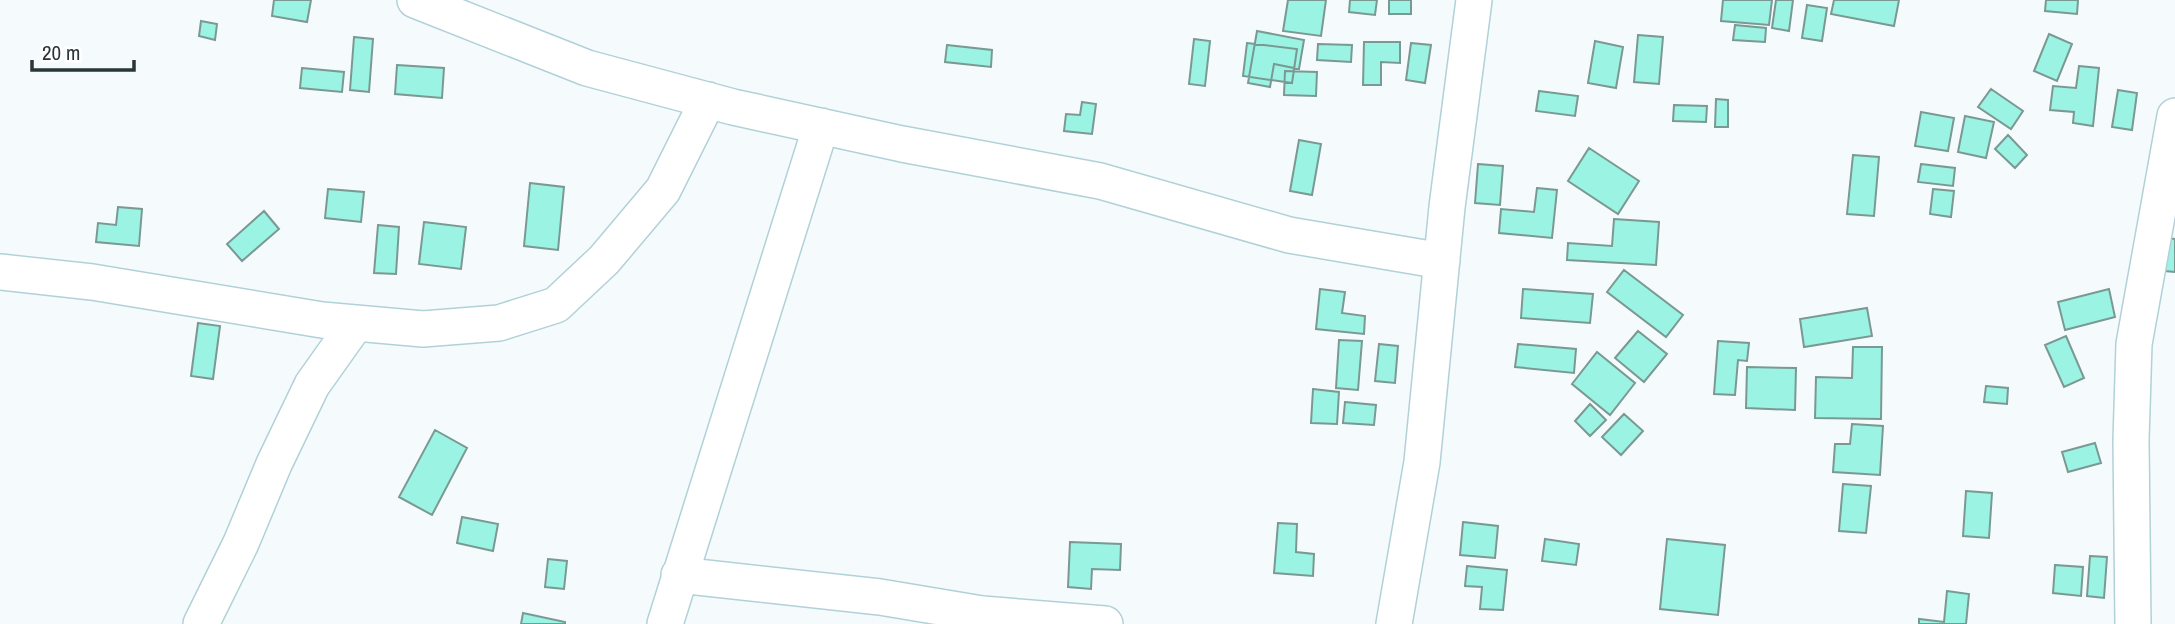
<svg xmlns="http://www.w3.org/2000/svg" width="2175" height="624" viewBox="0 0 2175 624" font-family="'Archivo Narrow',sans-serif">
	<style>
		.building { fill: #9bf3e4; stroke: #7a9993; stroke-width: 2 }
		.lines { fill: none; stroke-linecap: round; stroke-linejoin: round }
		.minor-casing { stroke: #b1d1d8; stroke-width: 38 }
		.minor { stroke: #fff; stroke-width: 35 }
	</style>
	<rect width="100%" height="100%" fill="#f5fbfd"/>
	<path class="building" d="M274,0H311L307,22L272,16Z
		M1288,0H1326L1321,36L1283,31Z
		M1350,0H1377L1375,15L1349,12Z
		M1389,0H1411V14H1389Z
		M1723,0H1772L1769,25L1721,21Z
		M1776,0H1793L1789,31L1772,28Z
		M1834,0H1899L1894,26L1831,14Z
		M2046,0H2078L2077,14L2045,11Z
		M1807,5L1827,8L1822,41L1802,38Z
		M201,21L217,24L215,40L199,36Z
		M1735,25L1766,28L1765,42L1733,40Z
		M1257,31L1304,40L1299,69L1274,64L1270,87L1248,83Z
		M2049,34L2072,44L2057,81L2034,71Z
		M1638,35L1663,37L1659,84L1634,82Z
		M354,37L373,39L369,92L350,90Z
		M1194,39L1210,41L1205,86L1189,84Z
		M1595,41L1623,47L1616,88L1588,83Z
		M1364,42H1400V63L1381,62V85H1363Z
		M1247,43L1297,49L1292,83L1243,76Z
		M1411,43L1431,45L1425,83L1406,80Z
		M1318,44L1352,45L1351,62L1317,60Z
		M947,45L992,50L991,67L945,62Z
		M397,65L444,68L442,98L395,94Z
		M2079,66L2099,68L2093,126L2073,123L2074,112L2050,110L2053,86L2076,88Z
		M302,68L344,72L342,92L300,88Z
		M1285,71L1317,72L1316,96L1284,95Z
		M1991,89L2023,111L2011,129L1978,107Z
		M2118,90L2137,93L2132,130L2112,127Z
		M1539,91L1578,96L1575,116L1536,111Z
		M1716,99L1728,100V127H1715Z
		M1082,102L1096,104L1092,134L1064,131L1066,114L1080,115Z
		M1674,105L1707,106L1706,122L1673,121Z
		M1921,112L1954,118L1948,151L1915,146Z
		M1965,116L1994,122L1986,158L1958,152Z
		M2008,135L2027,155L2015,168L1995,149Z
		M1299,140L1321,144L1312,195L1290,191Z
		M1589,148L1639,181L1618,214L1568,181Z
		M1853,155L1879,157L1874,216L1847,214Z
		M1478,164L1503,166L1500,205L1475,203Z
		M1921,164L1955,168L1953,186L1918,182Z
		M530,183L564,187L558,250L524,246Z
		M1537,188L1557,190L1552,238L1499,233L1501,209L1534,212Z
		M328,189L364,192L361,222L325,218Z
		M1933,189L1954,191L1951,217L1930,214Z
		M118,207L142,209L139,246L96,242L98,223L116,225Z
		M264,211L279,229L242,261L227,244Z
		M1614,219L1659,222L1656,265L1567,260L1568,243L1612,246Z
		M424,222L466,227L461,269L419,264Z
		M378,225L399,227L396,274L374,273Z
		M2168,238L2175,239V272L2165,271Z
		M1624,270L1683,315L1666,337L1607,292Z
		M1320,289L1345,292L1342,313L1365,316L1364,334L1316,329Z
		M1523,289L1593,294L1590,323L1521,318Z
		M2109,289L2115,317L2065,330L2058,302Z
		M1867,308L1872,336L1804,347L1800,319Z
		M198,323L220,326L213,379L191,376Z
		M1638,331L1667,354L1644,382L1615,358Z
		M2066,336L2084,378L2064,387L2045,345Z
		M1339,340L1362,341L1358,390L1336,388Z
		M1718,341L1749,343L1747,361L1738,360L1735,395L1714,394Z
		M1379,344L1398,346L1395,383L1375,381Z
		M1518,344L1576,349L1574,373L1515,367Z
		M1853,347H1882L1881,419L1815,418L1816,377L1852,378Z
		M1597,352L1635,383L1610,415L1572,384Z
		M1747,367L1796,368L1795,410L1746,408Z
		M1986,386L2008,388L2007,404L1984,402Z
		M1313,389L1339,392L1337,424L1311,423Z
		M1345,402L1376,405L1374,425L1343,423Z
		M1590,404L1606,420L1590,436L1575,421Z
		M1624,414L1643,431L1621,455L1602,437Z
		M1852,424L1883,426L1880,475L1833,472L1835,444H1850Z
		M435,430L467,448L432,515L399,497Z
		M2095,443L2101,463L2068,472L2062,452Z
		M1843,484L1871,486L1866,533L1839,531Z
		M1966,491L1992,493L1989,538L1963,536Z
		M462,517L498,524L493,551L457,543Z
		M1463,522L1498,526L1495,558L1460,555Z
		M1278,523L1297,524L1296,552L1314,554L1313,576L1274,573Z
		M1545,539L1579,544L1576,565L1542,561Z
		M1667,539L1725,545L1718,615L1660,609Z
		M1070,542L1121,544L1120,570L1092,569L1091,589L1068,587Z
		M2090,556L2107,557L2104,598L2087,596Z
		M548,559L567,561L564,589L545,587Z
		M2055,565L2083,567L2081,596L2053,593Z
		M1467,566L1507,570L1503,610L1480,609L1482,587L1465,586Z
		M1947,591L1969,594L1966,624H1919V619L1944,622Z
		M523,613L565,622V624H521Z"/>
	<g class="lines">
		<defs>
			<path id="minor" d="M415,0L587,68L733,107L902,144L1100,181L1289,235L1442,261
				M0,272L92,282L322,320L423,329L499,323L556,305L604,260L663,190L708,100
				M679,575L880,597L982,614L1105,624
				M201,624L241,543L274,464L312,385L356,323
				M665,624L821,126
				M1394,624L1422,462L1447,207L1474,0
				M2133,624L2131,440L2134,344L2175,116"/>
		</defs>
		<use href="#minor" class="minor-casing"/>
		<use href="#minor" class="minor"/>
	</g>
	<path d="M32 60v10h102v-10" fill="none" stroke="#293639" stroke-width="3.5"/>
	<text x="42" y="60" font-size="21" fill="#293639" stroke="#ffffff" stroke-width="5" paint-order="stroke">20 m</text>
</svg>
